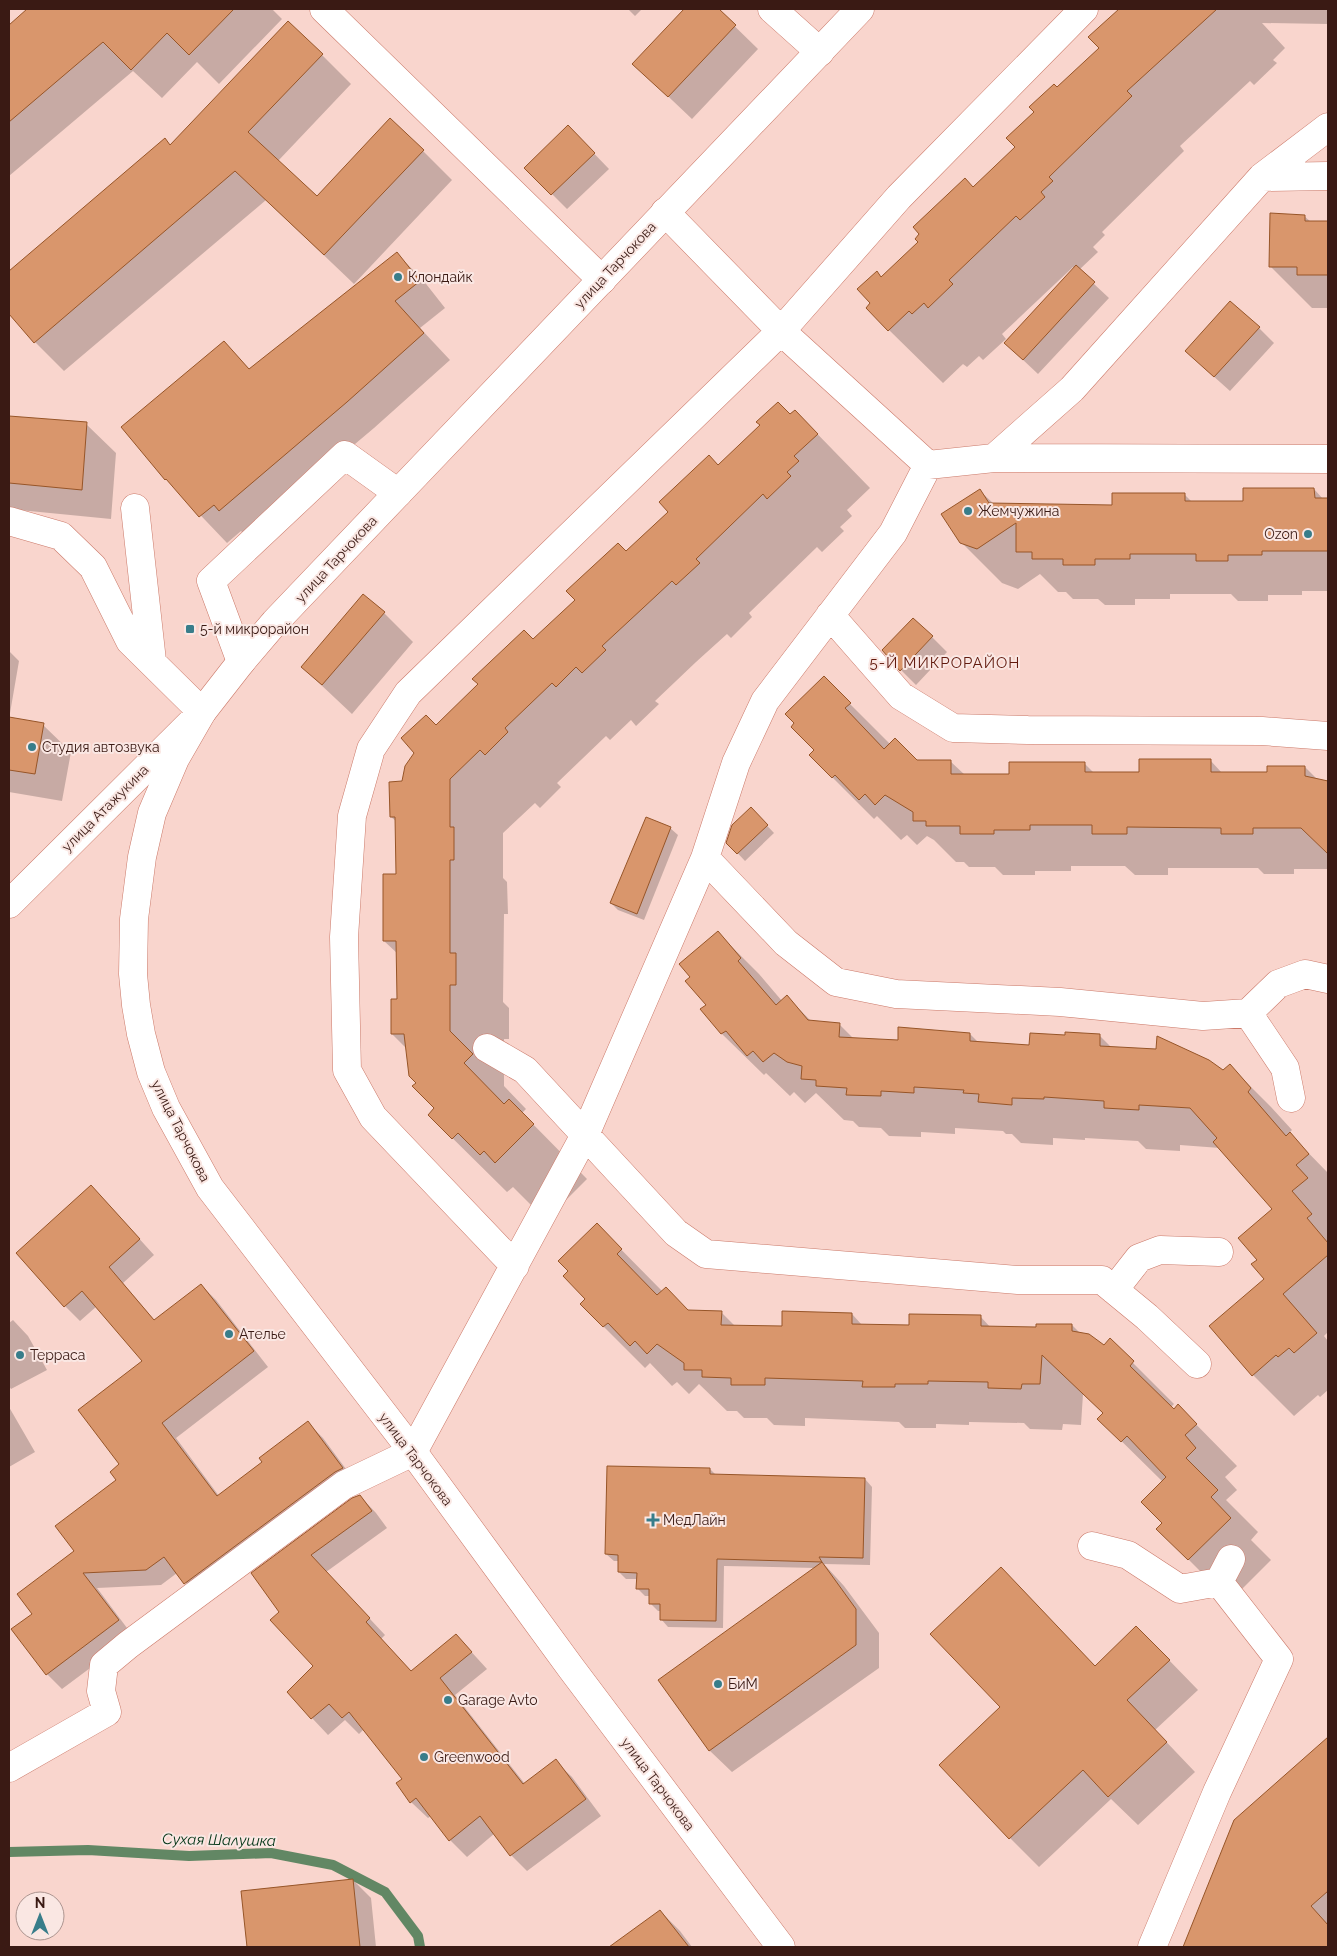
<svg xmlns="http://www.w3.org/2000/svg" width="1337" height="1956" viewBox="0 0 1337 1956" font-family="Raleway,sans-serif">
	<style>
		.shadow { fill: #0003 }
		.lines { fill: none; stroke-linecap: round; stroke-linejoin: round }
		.stream { stroke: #628764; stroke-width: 10 }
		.building { fill: #d9966c; stroke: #975528 }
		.minor-casing { stroke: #cb7969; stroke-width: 29 }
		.major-casing { stroke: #cb7969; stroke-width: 29 }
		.minor { stroke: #fff; stroke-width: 28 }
		.major { stroke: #fff; stroke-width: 28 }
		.poi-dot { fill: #387d8a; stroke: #fae7e3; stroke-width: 2 }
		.labels { text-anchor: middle; stroke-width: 4; stroke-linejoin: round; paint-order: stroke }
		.street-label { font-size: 14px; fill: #3a1a14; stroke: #fae7e3 }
		.poi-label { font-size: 14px; fill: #3a1a14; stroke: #fae7e3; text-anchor: start }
		.neighbourhood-label { font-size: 15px; letter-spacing: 1px; fill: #621a0e; stroke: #fae7e3 }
		.water-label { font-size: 15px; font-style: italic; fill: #003314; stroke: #fae7e3 }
	</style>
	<rect width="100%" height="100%" fill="#f9d5cd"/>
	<path class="shadow" d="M29,9H272L282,19L219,84L197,62L162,98L133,71L9,176V26Z
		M628,9H642L635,16Z
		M686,9H717L758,49L692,119L634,64Z
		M1120,9H1328V24L1262,23L1285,48L1273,60L1277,63L1254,85L1250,81L1180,146L1184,151L1102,232L1105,235L1093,247L1098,252L1079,270L1109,298L1038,374L1021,358L1074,268L1073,267L1002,334L1006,339L983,360L979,356L967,367L963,364L943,383L889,330L882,278L1017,147L1035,112L1100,48L1090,37Z
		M322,55L351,84L278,161L317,198L423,151L452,180L354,284L266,200L64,371L35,342L9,312V272L165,140L171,146Z
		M583,142L609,169L567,209L526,168Z
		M1304,216L1311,222L1328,223V308H1312L1270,266Z
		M397,254L423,280L445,308L420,328L450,360L374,428L246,536L241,531L227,543L166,479L224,343L250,370Z
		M1259,328L1274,343L1230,391L1202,366Z
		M795,411L870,488L847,510L852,516L840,527L844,531L822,552L817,547L749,613L752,617L731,638L727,634L696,662L655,701L659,704L636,726L631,720L610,740L606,736L557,783L561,787L540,808L535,803L503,833V878L507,882L508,914H504L503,1002L509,1008V1039H504V1086L526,1109L522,1113L587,1179L550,1216L534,1208L513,1187L507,1192L429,1115L436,1108L418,1083L407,1049L392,1034L398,1000V954L384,941L397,875V822L391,817L403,782L436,727L533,641L718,466Z
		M9,418L86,424L116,453L111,519L9,509Z
		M1314,489L1323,499H1328V591H1302V595H1268V601H1238L1231,594H1170V599H1135V605H1105L1098,599H1073L1066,592H1058L1040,574L1018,589L1002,583L961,542L980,491L994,504L1113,507L1184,494L1192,502H1245Z
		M384,613L413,642L352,714L302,667Z
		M932,637L947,652L916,685L901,670Z
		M9,651L19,661L9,719L43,725L71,752L62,801L9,792Z
		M824,678L890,744L917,761H950L965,775H1011L1084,763L1094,773H1141L1210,760L1222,773H1268L1305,767L1318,780L1328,786V869H1294V874H1264L1258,868H1168V875H1135L1125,866H1071V871H1035V875H1003L995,867H969L964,862H956L934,840L927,836L917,845L907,835L901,840L877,816L874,819L810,755L815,750Z
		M758,816L774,833L745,861L728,843Z
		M670,828L678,835L644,920L618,910L611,903Z
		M718,933L759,974L782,1001L787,997L812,1022L839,1024L854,1039L899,1041L970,1034L979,1043L1030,1047L1066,1036H1100L1112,1048L1224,1071L1230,1066L1271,1107L1292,1130L1289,1133L1328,1173V1332L1324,1336L1328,1341V1390L1320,1397L1318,1395L1294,1416L1253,1375L1266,1279L1259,1260L1273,1209L1220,1148L1180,1145V1151L1146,1149L1138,1141L1085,1138V1140L1053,1138V1145L1021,1143L1012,1134H1006L1003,1131L955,1128V1134L921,1132V1137L889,1136L881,1128L859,1127L853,1121L844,1120L816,1093L805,1103L794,1092L790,1096L766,1073L764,1075L722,1034L702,1010L708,1005L692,977Z
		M106,1202L154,1255L123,1283L155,1321L201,1285L216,1300L268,1367L176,1438L219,1496L264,1462L308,1423L323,1438L357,1484L200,1598L177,1573L161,1585L97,1588L133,1636L62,1689L47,1674L34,1614L76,1551L118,1480L144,1361L97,1306L80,1321L65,1306Z
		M597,1225L663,1292L689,1311L721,1312L736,1327L783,1328L852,1314L862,1325L911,1326L980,1316L991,1328L1037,1329L1072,1325L1081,1334L1104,1346L1110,1340L1174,1404L1171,1407L1174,1410L1178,1406L1237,1466L1225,1477L1237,1490L1226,1500L1258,1532L1251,1540L1271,1560L1230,1601L1158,1529L1164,1523L1163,1482L1099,1419L1104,1414L1083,1394L1081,1425L1063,1424L1062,1430L1030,1429L1024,1423L969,1422V1425L936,1424V1428H905L899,1422L805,1418V1426L774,1425L767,1418H744L737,1411H727L699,1384L689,1394L677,1382L672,1386L650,1363L645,1368L581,1304L587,1299L569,1271Z
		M13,1320L28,1336L47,1370L11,1389L9,1386V1323Z
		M9,1407L35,1452L9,1467Z
		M710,1469L717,1476L865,1479L872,1487L870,1565L824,1564L844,1586L879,1633V1668L732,1772L709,1750L816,1568L724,1566L723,1628L668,1627L661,1619V1611H658L650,1603V1596H645L637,1588L638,1579H626L619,1572V1561H614L606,1554Z
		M360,1496L376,1513L387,1528L326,1572L385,1635L381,1639L411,1672L456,1635L487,1669L455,1695L525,1784L555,1761L572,1777L601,1816L527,1871L511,1855L495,1833L467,1857L450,1840L431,1816L428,1818L411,1802L404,1779L364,1729L359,1734L345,1720L328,1735L312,1718L315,1667L280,1612L253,1573Z
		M1001,1569L1095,1667L1165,1656L1198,1690L1155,1730L1195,1772L1138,1825L1111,1799L1039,1867L1010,1838Z
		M1325,1742L1328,1745V1947H1185L1236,1821Z
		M353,1880L371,1898L376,1947H248L242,1892Z
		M660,1911L680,1931L692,1947H611Z"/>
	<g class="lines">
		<path class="stream" d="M9,1852L88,1850L189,1856L271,1853L333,1865L385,1892L418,1936L420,1947"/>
	</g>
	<path class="building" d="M27,9H234L189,55L167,33L131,70L103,42L9,122V25Z
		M684,9H719L736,25L668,97L632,64Z
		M1119,9H1217L1127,91L1132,96L1049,177L1053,181L1041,192L1045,197L1020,220L1016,216L949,280L953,284L928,308L924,303L912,314L909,311L888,331L866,308L870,303L857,289L877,271L881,277L918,242L915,239L919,234L913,227L965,178L973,187L1015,147L1006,138L1034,112L1029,107L1054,84L1057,87L1099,48L1088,37Z
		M288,21L323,54L248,132L317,196L390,118L424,150L324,255L235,171L34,343L9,314V271L165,138L170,145Z
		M568,125L595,153L551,195L524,168Z
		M1270,213L1305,215V221H1328V275H1297V267H1269Z
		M397,252L420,281L395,301L424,333L347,402L219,511L214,505L199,517L166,479L165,480L121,427L224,341L249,369Z
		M1076,265L1095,282L1023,360L1004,343Z
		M1230,301L1260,327L1214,377L1185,351Z
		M778,402L790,414L795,410L818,434L794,456L799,461L787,472L791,476L767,499L763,494L696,559L700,563L676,585L672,581L643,608L602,646L606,650L582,673L576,667L556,687L552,683L505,728L508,732L485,755L480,750L450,779V827H454V860H450V953H456V985H450V1031L473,1054L464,1063L504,1104L509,1099L534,1124L495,1163L484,1151L480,1155L458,1133L452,1139L428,1115L434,1108L412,1086L416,1083L409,1076L404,1034H391V999H397L396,941H383V874H396L395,817H390L389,782L402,781L405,766L414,753L401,738L426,715L436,725L478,684L472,679L524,630L533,639L575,600L566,591L618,543L626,551L668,512L659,502L709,455L718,465L760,425L756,422Z
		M9,416L87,422L82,490L9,483Z
		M1243,488H1314L1315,498H1328V551H1262V555H1228V561H1196V554H1130V559H1095V565H1063V559H1032V552H1016V523L977,549L960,543L941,514L980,489L989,503L1112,505V493H1185V501H1243Z
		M363,594L385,612L322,685L301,667Z
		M913,618L933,636L900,671L882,650Z
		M824,676L851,703L845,708L884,749L895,738L917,760H951V774H1009V762H1085V772H1139V759H1211V772H1267V766H1305V776L1328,781V854L1301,828H1253V834H1221V828L1127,827V834H1092V825H1030V830H994V834H960V826H926V821H913V812L885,795L875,805L865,794L859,800L835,775L832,778L809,755L814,750L791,727L794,723L785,714Z
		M9,717L44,723L35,774L9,770Z
		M751,807L768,825L737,854L726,843L732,825Z
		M646,817L671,827L637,914L610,903Z
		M718,931L741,958L738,961L776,1005L787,995L808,1020L840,1023L839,1037L898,1040V1027L970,1033V1041L1029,1045L1030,1033L1065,1035V1032L1100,1034V1046L1156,1049L1157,1036L1209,1060L1223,1070L1230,1064L1251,1088L1248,1092L1286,1136L1290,1132L1309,1154L1296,1165L1308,1178L1292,1191L1312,1214L1307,1218L1328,1243V1255L1283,1294L1317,1333L1294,1353L1289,1348L1278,1357L1276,1355L1252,1376L1209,1326L1264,1279L1251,1264L1257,1260L1238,1238L1272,1209L1213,1142L1217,1138L1190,1108L1139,1105V1110L1104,1108V1101L1044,1097V1099L1012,1098V1105L978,1102L979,1094L963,1093L964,1090L914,1087V1093L881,1091V1096L846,1095L847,1088L816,1086V1080L801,1079L802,1066L787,1062L774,1053L763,1062L753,1051L747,1056L726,1031L721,1034L700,1009L706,1005L685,981L690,977L679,964Z
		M91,1185L140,1239L109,1267L154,1320L201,1284L254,1351L162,1423L217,1496L262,1462L259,1458L308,1421L343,1468L335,1472L184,1584L164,1557L146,1570L83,1573L119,1620L46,1675L11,1629L32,1614L17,1594L74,1551L55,1526L116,1480L110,1472L119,1464L78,1410L142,1361L82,1291L64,1307L16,1253Z
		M597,1223L622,1249L617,1254L657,1295L666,1287L688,1310L722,1311L721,1325L782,1326V1311L852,1313V1324L909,1325V1314L981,1315V1326L1036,1327V1324H1072V1331L1089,1334L1104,1345L1110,1338L1134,1361L1130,1366L1174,1409L1178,1404L1197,1424L1185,1435L1196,1448L1186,1458L1218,1490L1211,1497L1231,1518L1188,1560L1156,1529L1162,1523L1141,1502L1166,1477L1127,1436L1121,1442L1097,1419L1103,1413L1042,1355L1040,1384H1022L1021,1389L988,1388V1382L928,1381V1384H895V1387H862L863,1381L765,1378V1385H731V1378L702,1377V1370H684V1363L657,1344L647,1354L635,1341L630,1346L608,1323L603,1327L580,1304L585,1299L563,1276L568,1271L558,1261Z
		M607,1466L710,1468V1474L865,1478L863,1558L819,1557L822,1562L717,1559L716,1621L660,1620V1604H649V1589H636L637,1573L618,1572V1555L605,1554Z
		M360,1495L372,1511L311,1555L370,1618L366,1622L411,1671L456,1634L472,1652L440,1678L523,1784L556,1759L586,1799L510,1856L480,1816L449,1841L416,1798L410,1803L396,1783L402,1779L349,1712L342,1718L329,1704L311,1719L287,1692L313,1666L270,1620L279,1612L251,1573L352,1498Z
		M822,1562L856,1609V1645L709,1751L658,1680Z
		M1001,1567L1095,1666L1136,1626L1170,1660L1127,1700L1167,1742L1108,1797L1083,1770L1009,1839L939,1765L1000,1707L930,1634Z
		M1328,1737V1891L1311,1906L1328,1925V1947H1183L1234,1820Z
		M353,1879L360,1947H247L241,1891Z
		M660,1910L689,1947H609Z"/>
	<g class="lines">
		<defs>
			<path id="minor" d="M324,9L602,280
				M772,9L820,52
				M1262,177L1328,176
				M994,458L1328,459
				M928,465L994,458L1072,389L1262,177L1328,127
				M135,508L152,661
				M9,521L61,536L93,567L130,641L202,712L9,904
				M830,615L901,696L953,728L1028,730L1262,731L1328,736
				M241,662L211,581L345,455L398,493
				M705,858L786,943L836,982L896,994L1060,1002L1203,1016L1248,1013L1285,1068L1291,1098
				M1248,1013L1278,984L1305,974L1328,979
				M487,1048L525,1070L676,1233L706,1254L1018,1280H1102L1147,1317L1197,1364
				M515,1266L373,1117L347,1070L344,937L352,816L371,749L408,693L781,331L899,197L1084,9
				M1114,1290L1139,1258L1160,1250L1219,1252
				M1092,1546L1128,1555L1180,1589L1219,1582L1231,1559
				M9,1768L107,1712L101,1691L104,1665L128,1645L344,1485L413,1452L585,1135L705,858L736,763L765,701L893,533L928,465L781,331L665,212
				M1152,1947L1217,1792L1279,1659L1219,1582"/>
			<path id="major" d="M781,1947L571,1668L413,1452L210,1188L166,1108L151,1072L141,1034L136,1005L133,974L134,919L142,857L152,813L175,759L202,712L241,662L275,622L398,493L860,9"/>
		</defs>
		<use href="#minor" class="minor-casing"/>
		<use href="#major" class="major-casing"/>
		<use href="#minor" class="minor"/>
		<use href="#major" class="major"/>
	</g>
	<g class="poi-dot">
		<circle cx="398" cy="277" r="5"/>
		<circle cx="968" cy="511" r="5"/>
		<circle cx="1308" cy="534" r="5"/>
		<rect x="185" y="624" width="10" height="10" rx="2.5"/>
		<circle cx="32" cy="747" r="5"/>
		<circle cx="229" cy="1334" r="5"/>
		<circle cx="20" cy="1355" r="5"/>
		<path d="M650.5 1512.5h5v5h5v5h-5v5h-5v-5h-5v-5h5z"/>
		<circle cx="718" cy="1684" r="5"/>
		<circle cx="448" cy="1700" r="5"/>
		<circle cx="424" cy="1757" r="5"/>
	</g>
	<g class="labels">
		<g class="street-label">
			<text transform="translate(615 265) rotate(-47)" y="5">улица Тарчокова</text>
			<text transform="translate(336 559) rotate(-47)" y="5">улица Тарчокова</text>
			<text transform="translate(105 808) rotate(-45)" y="5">улица Атажукина</text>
			<text transform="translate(181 1131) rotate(63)" y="5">улица Тарчокова</text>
			<text transform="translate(416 1459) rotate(53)" y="5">улица Тарчокова</text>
			<text transform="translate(658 1784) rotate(53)" y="5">улица Тарчокова</text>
		</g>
		<g class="poi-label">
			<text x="408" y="282">Клондайк</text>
			<text x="978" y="516">Жемчужина</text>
			<text x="1298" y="539" text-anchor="end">Ozon</text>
			<text x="200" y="634">5-й микрорайон</text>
			<text x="42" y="752">Студия автозвука</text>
			<text x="239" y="1339">Ателье</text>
			<text x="30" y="1360">Терраса</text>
			<text x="663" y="1525">МедЛайн</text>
			<text x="728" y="1689">БиМ</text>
			<text x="458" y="1705">Garage Avto</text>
			<text x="434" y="1762">Greenwood</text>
		</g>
		<g class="neighbourhood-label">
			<text x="945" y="668">5-Й МИКРОРАЙОН</text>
		</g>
		<g class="water-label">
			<text transform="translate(219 1840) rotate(1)" y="5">Сухая Шалушка</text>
		</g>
	</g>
	<rect width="1337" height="1956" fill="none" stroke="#3a1a14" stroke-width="20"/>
	<g transform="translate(40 1916)"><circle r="24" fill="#fae7e3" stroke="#ad9590"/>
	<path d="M0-4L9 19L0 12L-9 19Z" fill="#387d8a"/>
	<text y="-8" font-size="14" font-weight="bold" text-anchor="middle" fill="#3a1a14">N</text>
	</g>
</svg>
